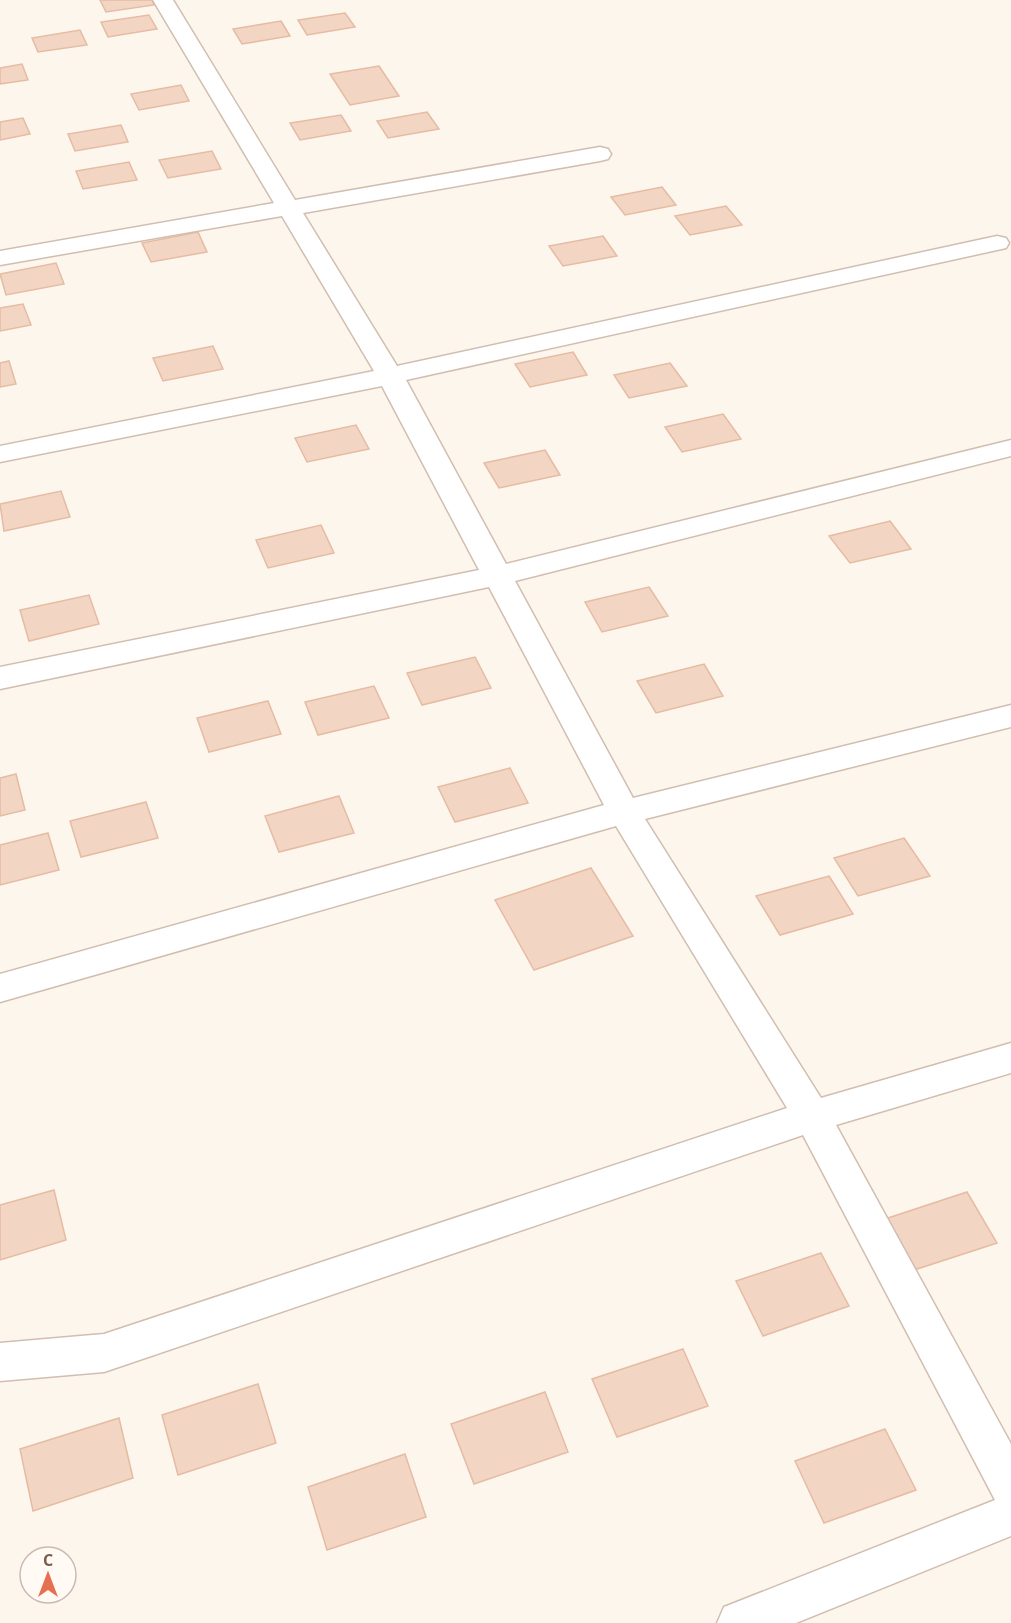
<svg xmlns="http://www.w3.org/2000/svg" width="1011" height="1623" viewBox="0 0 1011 1623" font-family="'Open Sans',sans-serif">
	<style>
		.building { fill: #f3d5c3; stroke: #e6bba3; stroke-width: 1.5 }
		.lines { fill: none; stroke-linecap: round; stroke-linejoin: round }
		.street-casing { stroke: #d1beb0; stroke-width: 3 }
		.street { fill: #fff; fill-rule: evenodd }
	</style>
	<rect width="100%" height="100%" fill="#fdf6ec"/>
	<path class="building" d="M100,0H152L154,5L106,12Z
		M345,13L355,27L307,35L298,20Z
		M149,15L157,29L108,37L101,22Z
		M281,21L290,36L242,44L233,29Z
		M80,30L87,45L38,52L32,38Z
		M22,64L28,80L0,84V68Z
		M379,66L399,96L350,105L330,74Z
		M181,85L189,101L139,110L131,94Z
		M427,112L439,129L388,138L377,121Z
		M341,115L351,131L300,140L290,123Z
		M23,118L30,134L0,140V122Z
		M121,125L128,142L75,151L68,134Z
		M212,151L221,169L168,178L159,160Z
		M129,162L137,180L83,189L76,171Z
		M662,187L676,205L625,215L611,197Z
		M726,206L742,225L690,235L675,216Z
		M198,232L207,252L151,262L142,243Z
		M603,236L617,256L563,266L549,246Z
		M56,263L64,284L6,295L0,274Z
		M23,304L31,325L0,331V308Z
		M213,346L223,369L163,381L153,358Z
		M573,352L587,375L530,387L515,364Z
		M9,361L16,384L0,387V363Z
		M670,363L687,386L629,398L614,375Z
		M723,414L741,439L682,452L665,427Z
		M356,425L369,449L307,462L295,438Z
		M545,450L560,475L499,488L484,463Z
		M61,491L70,517L4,531L0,504Z
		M890,521L911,549L850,563L829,536Z
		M321,525L334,553L268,568L256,540Z
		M649,587L668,616L602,632L585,602Z
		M89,595L99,624L29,641L20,610Z
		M475,657L491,688L422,705L407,673Z
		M704,664L723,696L656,713L637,681Z
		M374,686L389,718L318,735L305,702Z
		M268,701L281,734L209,752L197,718Z
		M510,768L528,803L455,822L438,787Z
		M16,774L25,810L0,816V778Z
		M339,796L354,833L279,852L265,816Z
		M146,802L158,838L81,857L70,821Z
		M48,833L59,870L0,885V845Z
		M904,838L930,876L858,896L834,858Z
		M591,868L633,936L534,970L495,900Z
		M829,876L853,914L780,935L756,896Z
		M54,1190L66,1240L0,1260V1205Z
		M967,1192L997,1243L914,1270L885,1219Z
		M821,1253L849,1306L763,1336L736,1281Z
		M683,1349L708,1406L617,1437L592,1379Z
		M258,1384L276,1443L178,1475L162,1415Z
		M545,1392L568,1452L474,1484L451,1424Z
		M119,1418L133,1478L33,1511L20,1449Z
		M885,1429L916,1490L824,1523L795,1461Z
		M405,1454L426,1517L327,1550L308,1487Z"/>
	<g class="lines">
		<defs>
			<path id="street" d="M153,0H173L295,200L600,147L608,149L611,154L608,159L600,161L303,213L397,366L997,236L1006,238L1009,243L1006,248L997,250L406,380L506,564L1011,440V456L515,581L633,798L1011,705V727L645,819L821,1098L1011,1043V1073L836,1125L1011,1444V1536L796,1623H717L724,1607L995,1500L803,1135L104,1372L0,1381V1343L104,1334L787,1108L616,826L0,1002V974L604,805L489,587L0,689V667L479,570L382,386L0,462V446L374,371L282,216L0,265V251L274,203Z"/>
		</defs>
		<use href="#street" class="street-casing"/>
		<use href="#street" class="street"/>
	</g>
	<g transform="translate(48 1575)"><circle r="28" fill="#fffaf3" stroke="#cabbb1" stroke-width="1.5"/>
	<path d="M0-4.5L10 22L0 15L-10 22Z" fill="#e76f51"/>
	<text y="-9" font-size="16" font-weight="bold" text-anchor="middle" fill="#7a5c4d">С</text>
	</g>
</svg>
